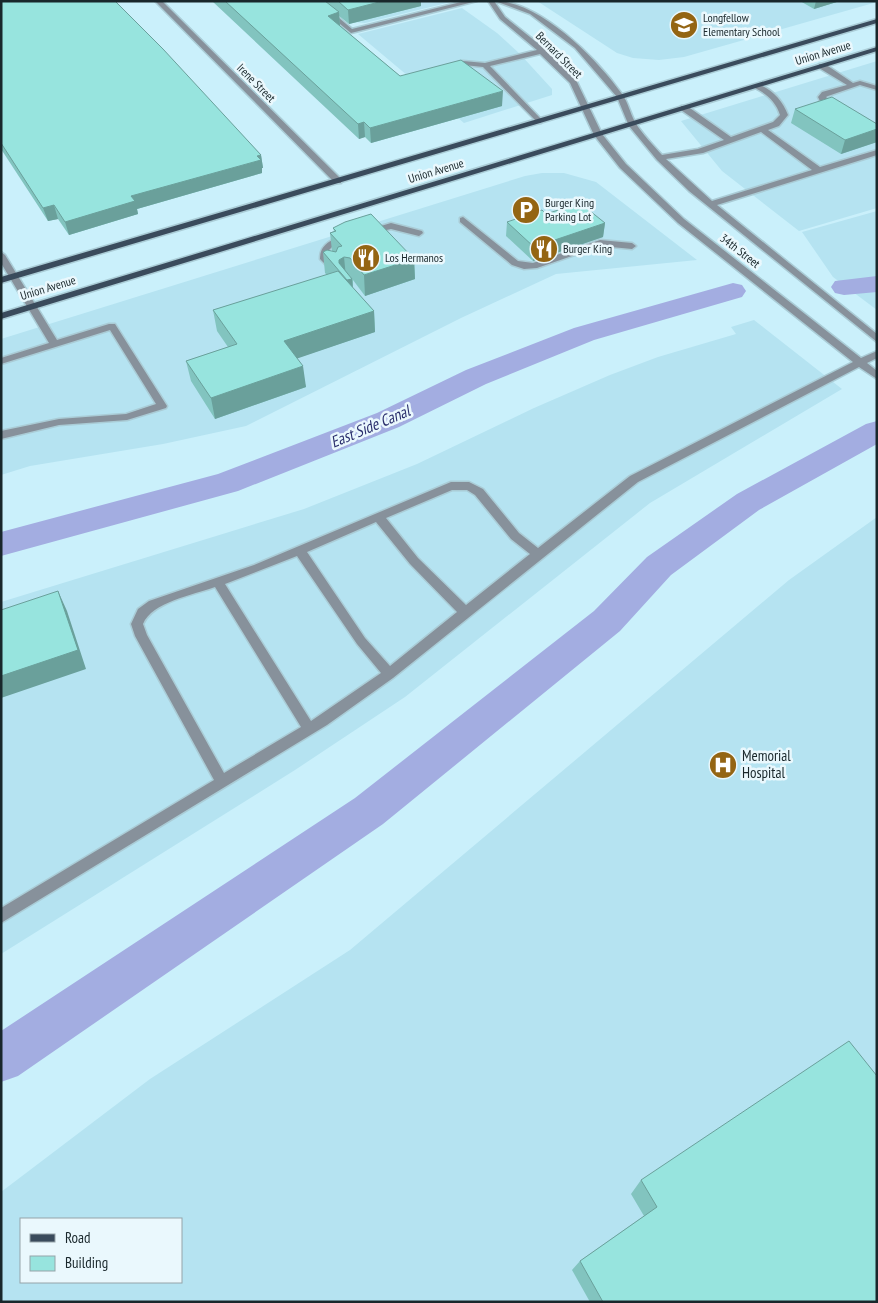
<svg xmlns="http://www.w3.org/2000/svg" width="878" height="1303" viewBox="0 0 878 1303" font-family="'PT Sans Narrow',sans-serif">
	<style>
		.built { fill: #b5e3f1; fill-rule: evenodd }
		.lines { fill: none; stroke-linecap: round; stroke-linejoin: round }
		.canal { fill: #a3ade1; fill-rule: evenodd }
		.minor-casing { stroke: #aaccd6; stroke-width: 3 }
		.major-casing { stroke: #aaccd6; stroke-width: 3 }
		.minor { fill: #87919b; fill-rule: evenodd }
		.major { fill: #3a4b5c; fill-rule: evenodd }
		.wall { fill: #82c4bf }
		.shaded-wall { fill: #6aa09b }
		.building { fill: #97e4de; stroke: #6aa09b }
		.labels { text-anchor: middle; stroke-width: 5; stroke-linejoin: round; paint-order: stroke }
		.far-poi-label { font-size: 12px; fill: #19272b; stroke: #eaf8fd; text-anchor: start }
		.far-street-label { font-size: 12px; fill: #19272b; stroke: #eaf8fd }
		.poi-label { font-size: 15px; fill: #19272b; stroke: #eaf8fd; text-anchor: start }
		.water-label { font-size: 16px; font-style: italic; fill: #2a2e6c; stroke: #eaf8fd }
	</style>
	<rect width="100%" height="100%" fill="#caf0fb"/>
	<path class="built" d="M328,1H455L365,23L353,22Z
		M537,1H877V2L684,57L659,60L633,58L617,53Z
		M462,8L497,33L520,54L552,89V95L464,123L358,34Z
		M877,61V208L799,231L722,171L681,121Z
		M542,173H564L596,182L697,260L556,274L461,318L246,426L163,444L30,466L1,475V339L525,176Z
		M877,211V310L833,277L802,232Z
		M754,320L842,389L650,503L405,697L295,770L1,954V602L304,509L417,464L534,408L610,375L658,357L736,334L731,327Z
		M877,517V1302H1V1192L150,1079L350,950L789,580ZM21,1219H181V1282H21Z"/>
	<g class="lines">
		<path class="canal" d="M877,276V292L844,295L835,293L831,287L835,281Z
			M733,283L742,285L746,291L742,297L594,340L486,384L399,427L238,491L1,556V532L218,474L377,413L466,370L574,328Z
			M877,421V444L759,510L671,575L620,631L383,824L18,1076L1,1082V1031L355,798L594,611L647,557L737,494L866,424Z"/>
		<defs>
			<path id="minor" d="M155,1H162L341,179V183H335Z
				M312,1H319L352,29L465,1H477L351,33Z
				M488,1H494L505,17L545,49L576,80L602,134L626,164L684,219L861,358L877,351V358L867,363L877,371V379L859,367L638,482L393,678L327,725L1,923V908L214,780L135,636L131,624L138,609L149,601L254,565L451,482H469L483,489L519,533L538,548L630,476L853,362L678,223L620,168L594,135L570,83L540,54L490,66L541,119V123H538L483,67L464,65L448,69V65L463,61L485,63L537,50L500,19ZM452,490H467L475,495L511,539L530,554L466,605L418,558L386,518ZM376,522L410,564L457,612L390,666L365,638L307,552ZM297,556L357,644L381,673L311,721L225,584ZM215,587L301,727L224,773L147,635L143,624C152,602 193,595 215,587Z
				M495,1C540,1 597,59 622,94C628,102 630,113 635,122C642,134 653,145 662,155L698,149L724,140L681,110V106H687L731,137L773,122L780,115C776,102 767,94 755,88L754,86L758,84C772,89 783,101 788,115L779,126L768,130L820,167L877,150V155L717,205L877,334V342L689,191L657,160L629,126L617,97L575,48L530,14ZM761,132L812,170L712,201L666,159L703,153Z
				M819,64H825L853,83L860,81L877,86V90L860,85L828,96L826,97L840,110L833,112L821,103L818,97L822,92L847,85L819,68Z
				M463,217L518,261L533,263L600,240L632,243L636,246L632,249L601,246L537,268L524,269L512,265L460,222V218Z
				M391,223L422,231L423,233L419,236L391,229L368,234L364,231Z
				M347,235L351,238L350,240L333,246L328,251V258L337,266L335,268H329L320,259C320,243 333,239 347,235Z
				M1,252L5,255L57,340L109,324H115L167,406L166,408L127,420L59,425L1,439V431L59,419L126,414L156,404L110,330L1,364V358L49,343L1,263Z"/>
			<path id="major" d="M877,19V23L1,283V277Z
				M877,47V51L1,319V313Z"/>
		</defs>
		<use href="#minor" class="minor-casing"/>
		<use href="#major" class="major-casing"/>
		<use href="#minor" class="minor"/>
		<use href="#major" class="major"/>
	</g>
	<path class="wall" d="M1,1L116,2L261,155L263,168H262V173L137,209L138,214L69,235L58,219L48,221L1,149Z
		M212,1H421V6L349,24L339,16L340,26L400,76L502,106L371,143L365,137L359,139Z
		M800,1H840L814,9Z
		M795,109L877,124V142L841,154L791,123Z
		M507,222L605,223L603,237L533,261L506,236Z
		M333,228L414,259L415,279L365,296L353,280V288L374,311L375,332L297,358L306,387L215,419L191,381L186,361L228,347L217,331L213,310L327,275L325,273L323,252L332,251L330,233L334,231Z
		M641,1180L877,1302H590L572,1270L580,1261L644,1216L631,1194Z"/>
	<path class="shaded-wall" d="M383,1H421V6L349,24L348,10Z
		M816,1H840L814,9Z
		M339,12L340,26L328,16Z
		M503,91L502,106L371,143L370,128Z
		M364,122L365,137L359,139L358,124Z
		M877,129V142L841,154L845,140Z
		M261,155L263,168H262V173L137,209L138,214L69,235L65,222L131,196Z
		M54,205L58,219L48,221L43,208Z
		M605,223L603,237L533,261L534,247Z
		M344,257L346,277L339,263V260Z
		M414,259L415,279L365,296L364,275Z
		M352,279L354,299L347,280Z
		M374,311L375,332L287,362L284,341Z
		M303,366L306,387L215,419L211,398Z
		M58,591L67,611L86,669L1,698V676Z"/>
	<path class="building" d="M1,1H115L163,49L261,155L257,156L261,160L131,196L135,201L65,222L54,205L43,208L1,143Z
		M225,1H325L339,12L328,16L400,76L461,60L503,91L370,128L364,122L358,124Z
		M338,1H383L348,10Z
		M832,97L877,124V129L845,140L795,109Z
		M580,203L605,223L534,247L507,222L542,210L546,214Z
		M371,214L414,259L364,275L350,258L344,257L339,260V263L352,279L347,280L323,252L327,250L336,252L338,247L342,246L330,233L336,231L333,228L345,222Z
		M338,271L374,311L284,341L303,366L211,398L186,361L237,344L213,310Z
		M58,591L78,650L1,676V610Z
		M849,1041L877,1076V1302H603L580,1261L657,1207L641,1180Z"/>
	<defs>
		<symbol id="school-disc" viewBox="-11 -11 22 22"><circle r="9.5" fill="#946513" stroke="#eaf8fd"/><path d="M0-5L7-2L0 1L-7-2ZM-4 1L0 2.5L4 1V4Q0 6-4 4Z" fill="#fff"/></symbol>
		<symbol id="parking-disc" viewBox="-11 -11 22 22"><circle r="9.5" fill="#946513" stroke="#eaf8fd"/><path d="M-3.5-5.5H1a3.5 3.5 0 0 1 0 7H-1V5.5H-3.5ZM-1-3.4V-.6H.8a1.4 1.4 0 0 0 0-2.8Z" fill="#fff"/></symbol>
		<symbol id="restaurant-disc" viewBox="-11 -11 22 22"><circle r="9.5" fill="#946513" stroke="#eaf8fd"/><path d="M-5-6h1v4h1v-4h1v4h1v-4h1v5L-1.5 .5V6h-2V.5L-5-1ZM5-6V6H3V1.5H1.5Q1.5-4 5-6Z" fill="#fff"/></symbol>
		<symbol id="hospital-disc" viewBox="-11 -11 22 22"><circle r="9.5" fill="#946513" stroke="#eaf8fd"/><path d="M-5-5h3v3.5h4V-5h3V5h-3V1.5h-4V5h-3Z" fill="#fff"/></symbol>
	</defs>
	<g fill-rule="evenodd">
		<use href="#school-disc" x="668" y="9" width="32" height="32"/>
		<use href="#parking-disc" x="510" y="194" width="32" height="32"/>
		<use href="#restaurant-disc" x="528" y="233" width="32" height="32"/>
		<use href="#restaurant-disc" x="350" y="242" width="32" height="32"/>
		<use href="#hospital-disc" x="707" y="749" width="32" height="32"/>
	</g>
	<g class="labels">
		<g class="far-poi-label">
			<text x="703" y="22">Longfellow<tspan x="703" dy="14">Elementary School</tspan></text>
			<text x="545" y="207">Burger King<tspan x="545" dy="14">Parking Lot</tspan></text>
			<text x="563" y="253">Burger King</text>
			<text x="385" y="262">Los Hermanos</text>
		</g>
		<g class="far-street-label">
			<text transform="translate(823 53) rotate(-17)" y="4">Union Avenue</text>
			<text transform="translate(559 55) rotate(45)" y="4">Bernard Street</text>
			<text transform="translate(256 83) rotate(45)" y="4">Irene Street</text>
			<text transform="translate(436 171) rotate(-17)" y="4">Union Avenue</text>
			<text transform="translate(740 251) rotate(38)" y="4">34th Street</text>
			<text transform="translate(48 288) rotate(-17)" y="4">Union Avenue</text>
		</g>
		<g class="poi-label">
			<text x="742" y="761">Memorial<tspan x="742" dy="17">Hospital</tspan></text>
		</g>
		<g class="water-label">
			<text transform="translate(370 426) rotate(-23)" y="6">East Side Canal</text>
		</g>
	</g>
	<rect width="878" height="1303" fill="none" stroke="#19272b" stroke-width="5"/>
	<rect x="20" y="1218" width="162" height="65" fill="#eaf8fd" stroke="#96a4a9"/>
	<rect x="30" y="1234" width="25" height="8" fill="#3a4b5c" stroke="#96a4a9"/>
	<text x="65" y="1243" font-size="15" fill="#19272b">Road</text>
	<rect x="30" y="1256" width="25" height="15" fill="#97e4de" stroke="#96a4a9"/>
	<text x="65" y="1268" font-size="15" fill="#19272b">Building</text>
</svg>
